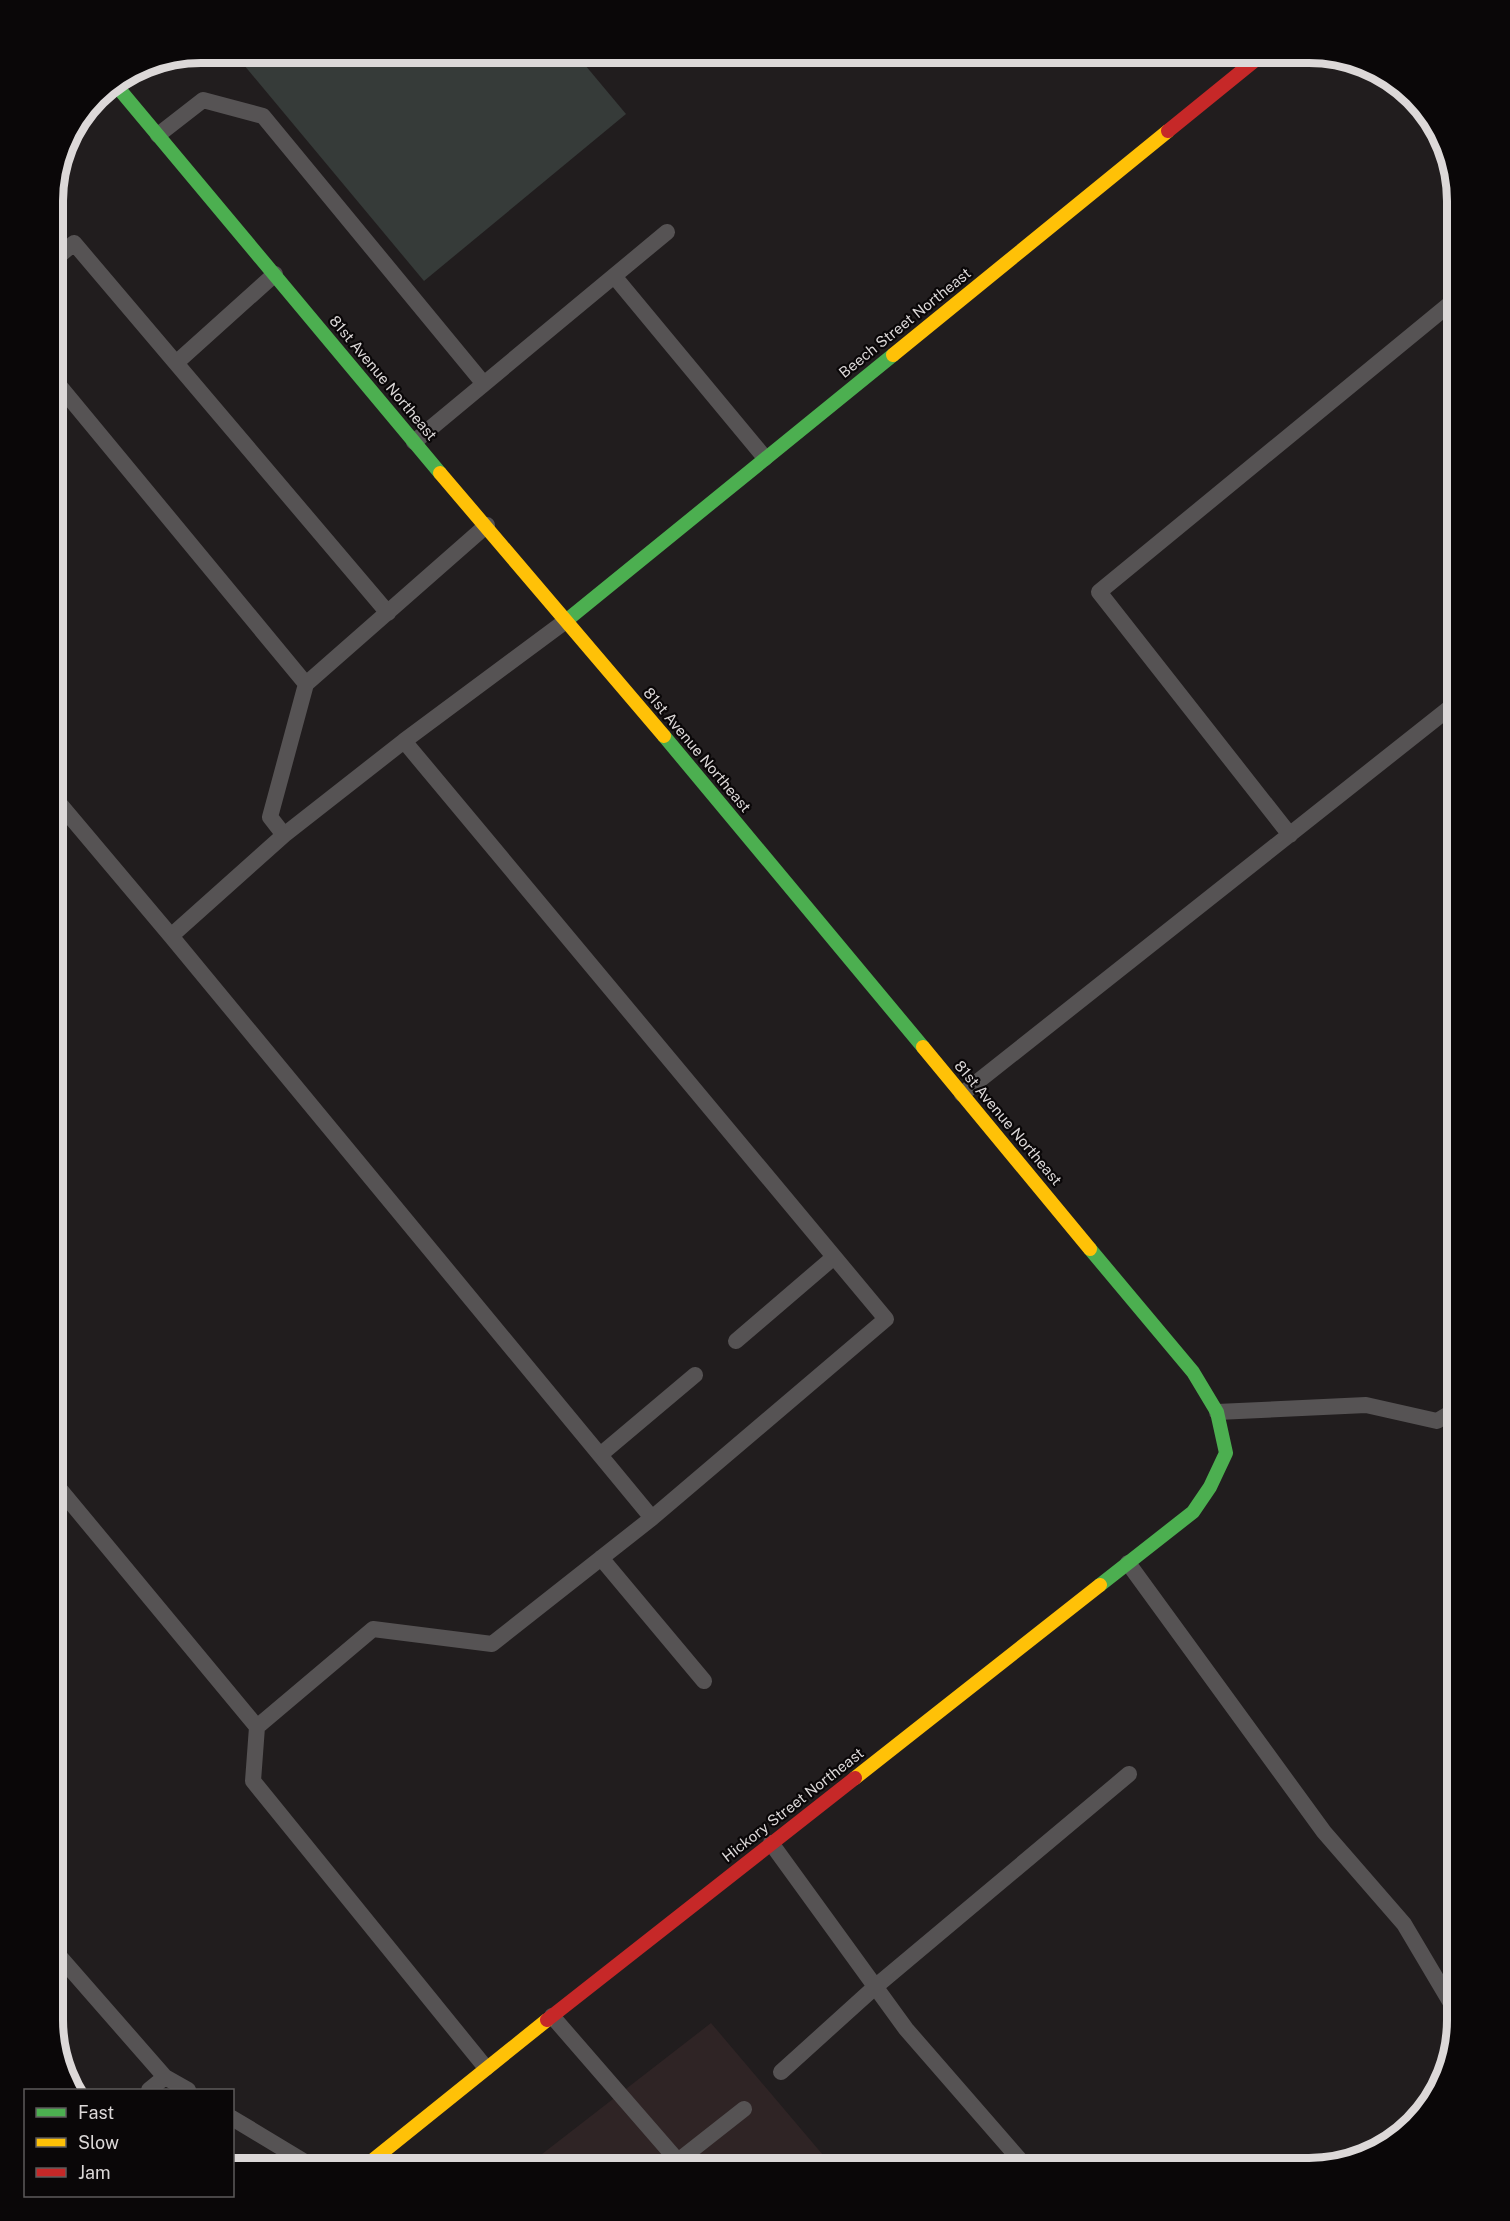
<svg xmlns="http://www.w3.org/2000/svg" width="1510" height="2221" viewBox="0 0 1510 2221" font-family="'Public Sans',sans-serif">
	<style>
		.built { fill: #2f2425 }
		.building { fill: #363b39 }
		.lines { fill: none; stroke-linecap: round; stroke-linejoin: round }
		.lane { stroke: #565354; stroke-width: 16 }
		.fast { stroke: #4caf50; stroke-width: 14 }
		.slow { stroke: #ffc107; stroke-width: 14 }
		.jam { stroke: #c62828; stroke-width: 14 }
		.labels { text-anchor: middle; stroke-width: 4.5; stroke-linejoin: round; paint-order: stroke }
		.street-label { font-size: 15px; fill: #dcd8d8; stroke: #0a0708 }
		.rim { fill: none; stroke: #dcd8d8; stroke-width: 8 }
	</style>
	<rect width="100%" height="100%" fill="#211d1e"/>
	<path class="built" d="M711,2023L834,2168H524Z"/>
	<path class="building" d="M234,53H575L626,114L424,281Z"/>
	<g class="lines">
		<path class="lane" d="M158,135L203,100L263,116L484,384
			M53,261L74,243L388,613
			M614,276L765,458
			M176,363L275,274
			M53,378L306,684
			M414,442L667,232
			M53,796L171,936L652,1518
			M284,835L270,817L306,684L487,525
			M1290,835L1099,592L1457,298
			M171,936L284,835L404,741
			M962,1094L1457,702
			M736,1341L834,1257
			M1217,1412L1366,1405L1437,1421L1457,1409
			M600,1455L695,1375
			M53,1481L257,1727L253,1781L486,2068
			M601,1558L704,1681
			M1128,1563L1324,1832L1404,1924L1452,2005L1457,2021
			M257,1727L373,1629L492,1644L652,1518L886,1319L404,741L567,620
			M771,1843L906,2029L1027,2168
			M53,1949L165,2077
			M552,2016L684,2168
			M781,2072L875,1987L1129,1774
			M149,2090L165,2077L188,2090
			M232,2118L315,2168
			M669,2168L744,2109"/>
		<path class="fast" d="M115,84L440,473
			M567,620L893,355
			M664,736L923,1047
			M1090,1249L1193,1372L1217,1412L1226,1453L1210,1487L1193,1512L1100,1585"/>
		<path class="slow" d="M893,355L1168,131
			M440,473L664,736
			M923,1047L1090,1249
			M855,1778L1100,1585
			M363,2168L547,2020"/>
		<path class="jam" d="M1168,131L1264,53
			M547,2020L855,1778"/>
	</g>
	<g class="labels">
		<g class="street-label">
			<text transform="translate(905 323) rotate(-39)" y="5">Beech Street Northeast</text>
			<text transform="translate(383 378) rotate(50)" y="5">81st Avenue Northeast</text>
			<text transform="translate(697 750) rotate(50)" y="5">81st Avenue Northeast</text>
			<text transform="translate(1008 1123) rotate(50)" y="5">81st Avenue Northeast</text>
			<text transform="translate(793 1805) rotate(-38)" y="5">Hickory Street Northeast</text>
		</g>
	</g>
	<path d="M0 0H1510V2221H0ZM201 63H1309A138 138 0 0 1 1447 201V2020A138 138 0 0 1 1309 2158H201A138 138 0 0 1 63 2020V201A138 138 0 0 1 201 63Z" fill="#0a0708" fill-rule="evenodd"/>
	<path class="rim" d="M201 63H1309A138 138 0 0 1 1447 201V2020A138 138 0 0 1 1309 2158H201A138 138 0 0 1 63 2020V201A138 138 0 0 1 201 63Z"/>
	<rect x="24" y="2089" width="210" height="108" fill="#0a0708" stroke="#5e5b5b" stroke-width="1.5"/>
	<rect x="36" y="2108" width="30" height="9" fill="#4caf50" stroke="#5e5b5b" stroke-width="1.5"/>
	<text x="78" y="2119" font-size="18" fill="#dcd8d8">Fast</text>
	<rect x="36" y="2138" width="30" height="9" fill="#ffc107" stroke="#5e5b5b" stroke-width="1.5"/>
	<text x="78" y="2149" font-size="18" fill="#dcd8d8">Slow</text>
	<rect x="36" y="2168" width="30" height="9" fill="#c62828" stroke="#5e5b5b" stroke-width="1.5"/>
	<text x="78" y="2179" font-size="18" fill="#dcd8d8">Jam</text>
</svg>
